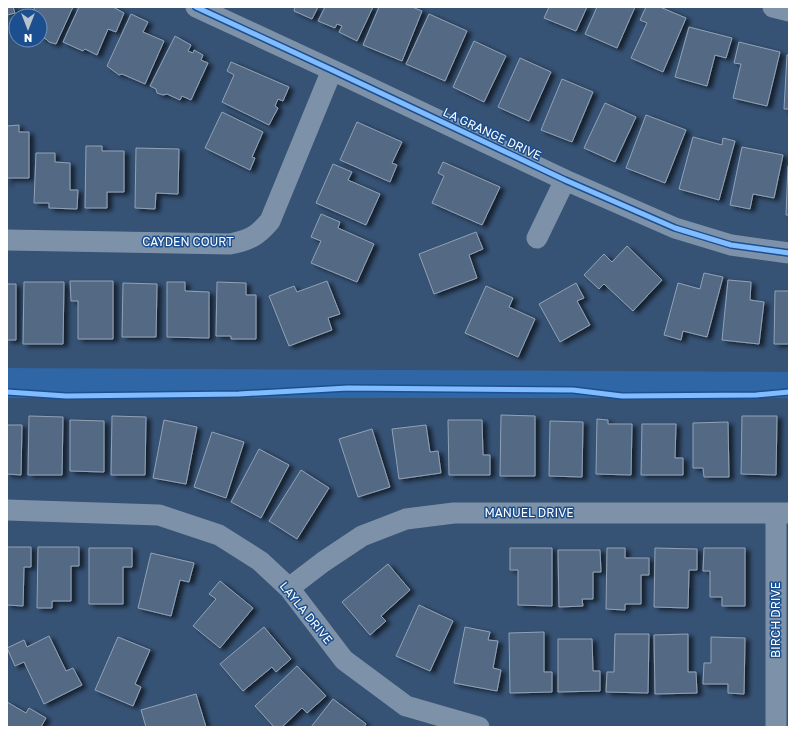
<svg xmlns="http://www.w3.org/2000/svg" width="796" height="734" viewBox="0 0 796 734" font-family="'Golos Text',sans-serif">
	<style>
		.green { fill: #2f66a5 }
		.building { fill: #526984; stroke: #92a2b6; filter: url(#shadow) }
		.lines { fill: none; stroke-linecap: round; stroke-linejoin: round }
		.minor { stroke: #7d92a8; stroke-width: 21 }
		.cycleway-casing { stroke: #1b4f8f; stroke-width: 8 }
		.cycleway { stroke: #80bcff; stroke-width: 5 }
		.labels { text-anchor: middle; stroke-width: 3; stroke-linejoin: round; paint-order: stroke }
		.street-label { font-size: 12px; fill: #fff; stroke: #1b4f8f }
	</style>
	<defs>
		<filter id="shadow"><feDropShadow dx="4.5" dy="2.5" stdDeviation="2" flood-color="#0009"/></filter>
	</defs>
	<rect width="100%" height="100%" fill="#365274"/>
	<path class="green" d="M7,368L789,372V398H7Z"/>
	<path class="building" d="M7,7H13L15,13L7,15Z
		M35,7H73L56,44L49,42L46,39L40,37V16H31Z
		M79,7H113L124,13L116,32L108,29L97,55L85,49L83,51L63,42Z
		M295,7H318L312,19L294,11Z
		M325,7H373L357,41L339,32L342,26L337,24L335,28L318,21Z
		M379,7H412L422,11L402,61L363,45Z
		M549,7H587L576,31L544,18Z
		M597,7H635L617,48L585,34Z
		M646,7H660L686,18L663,72L631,58L647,23L640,20Z
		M131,14L148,22L143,32L164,41L145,84L122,74L119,75L107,66Z
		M429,14L467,31L445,81L406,64Z
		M689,27L732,38L726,58L715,55L707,86L675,77Z
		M175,36L191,45L188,51L193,53L194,50L203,55L201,60L208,63L191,100L182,96L180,100L167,94L163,95L157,93L156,89L150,86Z
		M474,41L506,56L484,102L453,87Z
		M739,42L780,52L767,106L733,98L741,64L734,63Z
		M787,55H789V109H784Z
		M520,58L551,72L529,121L498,107Z
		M231,62L289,87L283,101L278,99L275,106L278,108L269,125L222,102L234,75L227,71Z
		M562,79L593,92L572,142L541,130Z
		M605,103L636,117L615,162L584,148Z
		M222,112L263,132L252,157L255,158L250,170L205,148Z
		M646,115L686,130L665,183L626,168Z
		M357,122L402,142L392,163L397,165L390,182L340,160Z
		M19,125V132H29V178H7V184V126Z
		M693,137L722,145L723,138L735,141L719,200L679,189Z
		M86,146H102V151H124V192H107V208H85Z
		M742,147L783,155L774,198L753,194L750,209L730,205Z
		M136,148L179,149L178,194L156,193L155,209L135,208Z
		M36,153H55V162L70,163V190H78L77,209L49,208V203H34Z
		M443,162L500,187L482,225L432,203L444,176L438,173Z
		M333,164L352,172L348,180L380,194L366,225L316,203Z
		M788,166H789V215H786Z
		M321,214L340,222L338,228L374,244L357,282L311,263L321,241L311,237Z
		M476,232L483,249L469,255L477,278L434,294L419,254Z
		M627,246L662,280L633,311L604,284L599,289L584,275L604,254L612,262Z
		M704,273L723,277L707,337L683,331L681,340L664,335L678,283L700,289Z
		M728,280L751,282L750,300L764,302L759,344L722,340Z
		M70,281H113V339H78V301H71Z
		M327,281L340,314L328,318L332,330L289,346L269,296L294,286L297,292Z
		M24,282H64L63,344H23Z
		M167,282H185V291L209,292V338L167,337Z
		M217,282L246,283V295H256V339H231V336H216Z
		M123,283L157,284L156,337H122Z
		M576,283L584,298L577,301L590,325L560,342L539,304Z
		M7,284H16V340H7Z
		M486,286L513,298L509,307L535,319L518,357L465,333Z
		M775,291H789V344H774Z
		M501,415L535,416V476H500Z
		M29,416L63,417L62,475H28Z
		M112,416L146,417L145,475H111Z
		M742,416H777L776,475L741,474Z
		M597,419L608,420V424H632L631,475L596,474Z
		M70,420L104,421V472L70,471Z
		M164,420L197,427L186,484L153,478Z
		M448,420H482L483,455H490V475H449Z
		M550,421L583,422L582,477L549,476Z
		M728,422L729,477H704L703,468H693V423Z
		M642,424H676L675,458H683V475H641Z
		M7,425H22L21,475L7,474Z
		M426,425L430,452L438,451L441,473L399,479L392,429Z
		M372,429L390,487L358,497L339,439Z
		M212,432L244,442L226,498L194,487Z
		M259,449L289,465L261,518L231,502Z
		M301,470L329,488L297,539L269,521Z
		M7,547H31V567H24L23,606L7,605Z
		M38,547H79V566H71V601H52V608H37Z
		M89,548H132V567H123V604H89Z
		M510,548H552V606L518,605V570H510Z
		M607,548H625V558H649V575H641V604H625V610L606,609Z
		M655,548L697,549V570H689L688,608L654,607Z
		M704,548H745V606H722V597H710V571H703Z
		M558,550H600L601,572H593V599H582L583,606L559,607Z
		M151,553L194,563L189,582L180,580L171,616L138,608Z
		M388,564L410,590L381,616L386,621L370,635L342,602Z
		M220,581L253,608L220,648L193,626L216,599L209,594Z
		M419,605L453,621L430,671L396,656Z
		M264,627L291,659L276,672L272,667L243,691L220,664Z
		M465,627L490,632L488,640L498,641L493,668L501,670L497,691L454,683Z
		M544,632V672H552V692L510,693L509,633Z
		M615,634H649L648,693L606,692L607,672H614Z
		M688,634V672H696L697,693L655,694L654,635Z
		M49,636L66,671L73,668L82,685L44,704L24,662L15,666L7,648L24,640L27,647Z
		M118,637L150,650L135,684L141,687L133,706L95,690Z
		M711,637L745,638L744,694L728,693V684H703L704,663H711Z
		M558,639H592L593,671H600V691L558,692Z
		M297,666L326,696L307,713L302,708L282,727H274L255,706Z
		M196,694L206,727H146L141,710Z
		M333,699L366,724L364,727H311Z
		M7,702L26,713L29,708L46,718L41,727H7Z"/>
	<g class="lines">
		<path class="minor" d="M196,7L332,70L565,180L675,228L731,245L789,253
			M773,7L789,11
			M537,238L565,180
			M7,240L230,244C250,240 257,236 270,221L332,70
			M7,510L159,515L219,535L260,561L289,588L344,660L406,706L479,727
			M289,588L323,562L362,536L406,519L454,513H789
			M776,727V513"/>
		<defs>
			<path id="cycleway" d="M196,7L332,70L565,180L675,228L731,245L789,253
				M7,392L66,396L239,394L348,388L573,390L622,396L756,395L789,392"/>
		</defs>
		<use href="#cycleway" class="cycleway-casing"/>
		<use href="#cycleway" class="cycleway"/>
	</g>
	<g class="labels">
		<g class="street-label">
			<text transform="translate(492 134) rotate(25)" y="4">LA GRANGE DRIVE</text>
			<text x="188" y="246">CAYDEN COURT</text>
			<text x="529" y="517">MANUEL DRIVE</text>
			<text transform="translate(306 613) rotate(51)" y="4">LAYLA DRIVE</text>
			<text transform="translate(776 620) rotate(-90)" y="4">BIRCH DRIVE</text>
		</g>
	</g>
	<rect width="796" height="734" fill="none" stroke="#ffffff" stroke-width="16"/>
	<g transform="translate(28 28) rotate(180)"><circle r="19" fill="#1b4f8f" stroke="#7695bc"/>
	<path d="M0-3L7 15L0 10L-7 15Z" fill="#b9c2ce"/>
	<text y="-6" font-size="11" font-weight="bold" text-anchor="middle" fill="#ffffff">N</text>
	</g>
</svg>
